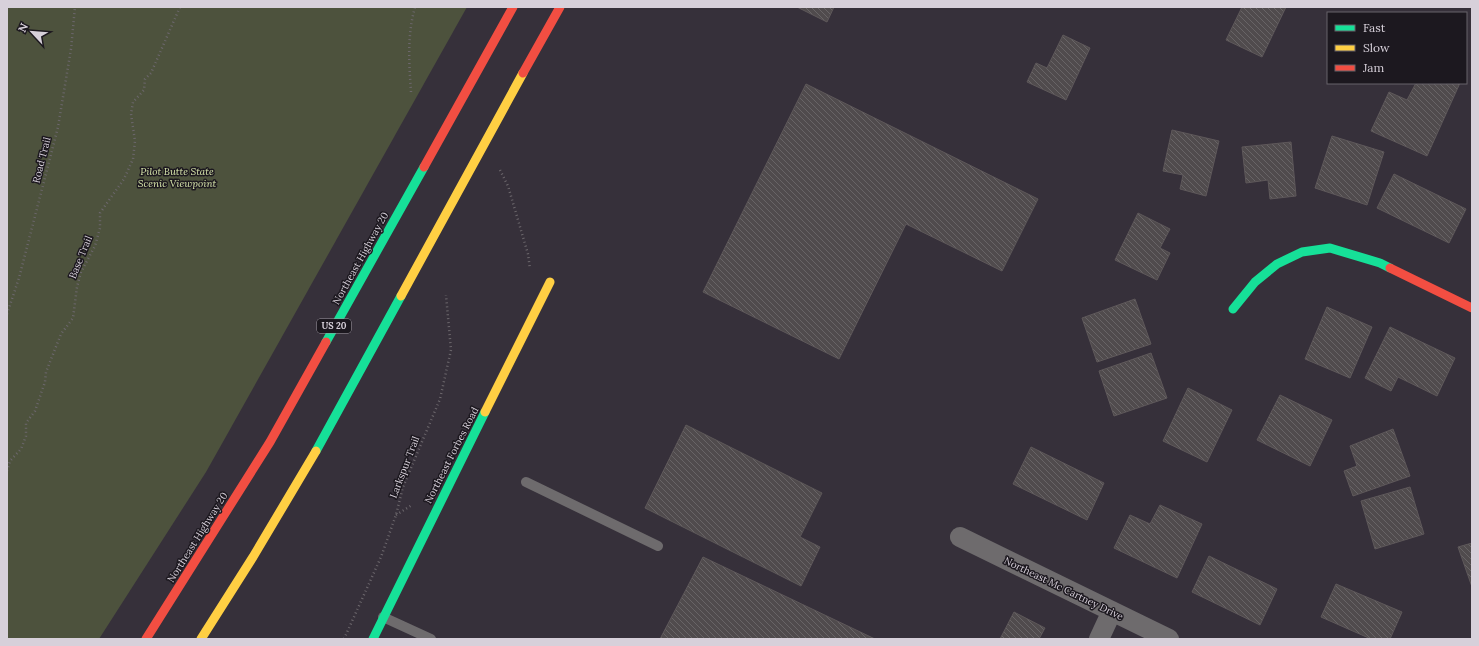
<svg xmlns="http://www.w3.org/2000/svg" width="1479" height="646" viewBox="0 0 1479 646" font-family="Lora,serif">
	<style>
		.grass { fill: #4d523d }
		.building { fill: url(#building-back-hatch); stroke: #5e585a }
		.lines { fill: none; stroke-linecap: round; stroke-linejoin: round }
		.path { stroke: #6c676c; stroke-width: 2.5; stroke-dasharray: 1 3; stroke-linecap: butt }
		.lane { stroke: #6e6b6d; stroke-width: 10 }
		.street { stroke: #6e6b6d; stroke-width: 20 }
		.fast { stroke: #16e098; stroke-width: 9 }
		.slow { stroke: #ffcf43; stroke-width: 9 }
		.jam { stroke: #f24e42; stroke-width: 9 }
		.labels { text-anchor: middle; stroke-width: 3; stroke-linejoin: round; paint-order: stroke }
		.shield { fill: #1c181f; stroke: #9f99a2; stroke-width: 1 }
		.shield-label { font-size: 9px; font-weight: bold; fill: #d7d0da }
		.street-label { font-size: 10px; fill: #d7d0da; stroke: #1c181f }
		.park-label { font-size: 10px; font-style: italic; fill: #d7e5ab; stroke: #1c181f }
	</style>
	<defs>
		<pattern id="building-back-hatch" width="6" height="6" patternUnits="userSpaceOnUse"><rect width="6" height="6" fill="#504b4d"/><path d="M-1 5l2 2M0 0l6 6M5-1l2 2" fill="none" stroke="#686466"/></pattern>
	</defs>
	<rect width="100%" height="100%" fill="#36303a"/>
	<path class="grass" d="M7,7H467L206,472L99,639H7Z"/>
	<path class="building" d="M797,7H834L827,22Z
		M1242,7H1286L1262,57L1226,40Z
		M1063,35L1090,48L1066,100L1027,82L1036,63L1047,68Z
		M1416,83H1460L1427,156L1371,131L1389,92L1407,100Z
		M806,84L1038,199L1002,271L906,224L839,359L703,292Z
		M1172,130L1219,141L1206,196L1180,189L1183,175L1163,171Z
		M1332,136L1384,152L1367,205L1315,188Z
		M1291,142L1296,196L1270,199L1268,180L1246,183L1242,147Z
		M1394,174L1466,209L1449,243L1377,208Z
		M1138,213L1170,229L1160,248L1170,253L1157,280L1115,260Z
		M1135,299L1151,344L1097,362L1082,318Z
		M1327,307L1372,327L1350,378L1305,359Z
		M1390,327L1455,358L1437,396L1398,377L1391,391L1365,378Z
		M1151,353L1167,398L1114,416L1099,371Z
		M1188,388L1232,410L1207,462L1163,441Z
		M1280,395L1332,420L1310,466L1257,440Z
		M686,425L822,493L800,537L820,547L801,586L645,508Z
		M1393,429L1410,476L1353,496L1344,471L1357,466L1350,446Z
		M1031,447L1104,483L1087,520L1013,484Z
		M1410,487L1424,534L1375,549L1361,501Z
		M1160,505L1202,524L1177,578L1114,548L1130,515L1150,524Z
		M1472,543V587L1458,547Z
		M1209,556L1277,589L1260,625L1192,592Z
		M703,557L875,639H660Z
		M1336,584L1402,612L1390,639H1371L1321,617Z
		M1014,612L1045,628L1039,639H1000Z"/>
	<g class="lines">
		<path class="path" d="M411,92C409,62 407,36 415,7
			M500,170L508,186L528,254L530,269
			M7,314L19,278L58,127L71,49L75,7
			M7,471L10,461L21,449L26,436V423L35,411L45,382L46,372L61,334L73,318L77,287L81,272L95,246L100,228V213L124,179L133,159L135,141L131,114L133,102L144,90L145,79L151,73L180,7
			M396,515L412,505
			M344,639L381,557L396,515L403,487L440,399L451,350L446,295"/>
		<path class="lane" d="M526,482L658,546
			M383,617L431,639"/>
		<path class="street" d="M960,537L1169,639
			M1099,639L1112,611"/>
		<path class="fast" d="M1233,309L1255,282L1277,264L1302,252L1330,248L1380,263L1390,268
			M326,342L424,167
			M316,451L401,296
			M373,639L485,412"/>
		<path class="slow" d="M401,296L523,73
			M485,412L550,282
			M201,639L253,557L316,451"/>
		<path class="jam" d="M523,73L560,7
			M424,167L513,7
			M1390,268L1472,308
			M146,639L270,442L326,342"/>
	</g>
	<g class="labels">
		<rect class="shield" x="317" y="319" width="34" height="14" rx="3"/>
		<g class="shield-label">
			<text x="334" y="329">US 20</text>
		</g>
		<g class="street-label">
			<text transform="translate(41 160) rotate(-76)" y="4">Road Trail</text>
			<text transform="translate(80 257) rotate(-68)" y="4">Base Trail</text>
			<text transform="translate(360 258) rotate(-61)" y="4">Northeast Highway 20</text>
			<text transform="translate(451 455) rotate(-63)" y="4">Northeast Forbes Road</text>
			<text transform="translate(404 467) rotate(-69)" y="4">Larkspur Trail</text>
			<text transform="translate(197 537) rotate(-58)" y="4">Northeast Highway 20</text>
			<text transform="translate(1064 588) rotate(26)" y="4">Northeast Mc Cartney Drive</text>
		</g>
		<g class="park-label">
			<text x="177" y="175">Pilot Butte State<tspan x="177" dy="12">Scenic Viewpoint</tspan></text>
		</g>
	</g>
	<rect width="1479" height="646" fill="none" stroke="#d7d0da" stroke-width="16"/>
	<rect x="1327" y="12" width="140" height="72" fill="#1c181f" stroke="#67626a"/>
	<rect x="1335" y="25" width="20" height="6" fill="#16e098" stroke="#67626a"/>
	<text x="1363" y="32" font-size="12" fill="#d7d0da">Fast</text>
	<rect x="1335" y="45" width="20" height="6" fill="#ffcf43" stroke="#67626a"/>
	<text x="1363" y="52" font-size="12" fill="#d7d0da">Slow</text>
	<rect x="1335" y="65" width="20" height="6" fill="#f24e42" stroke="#67626a"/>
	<text x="1363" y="72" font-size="12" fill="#d7d0da">Jam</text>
	<g transform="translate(32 32) rotate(296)" stroke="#1c181f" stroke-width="3" paint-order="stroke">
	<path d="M0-3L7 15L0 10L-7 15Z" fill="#d7d0da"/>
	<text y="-6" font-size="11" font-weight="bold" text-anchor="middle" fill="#d7d0da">N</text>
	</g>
</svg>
